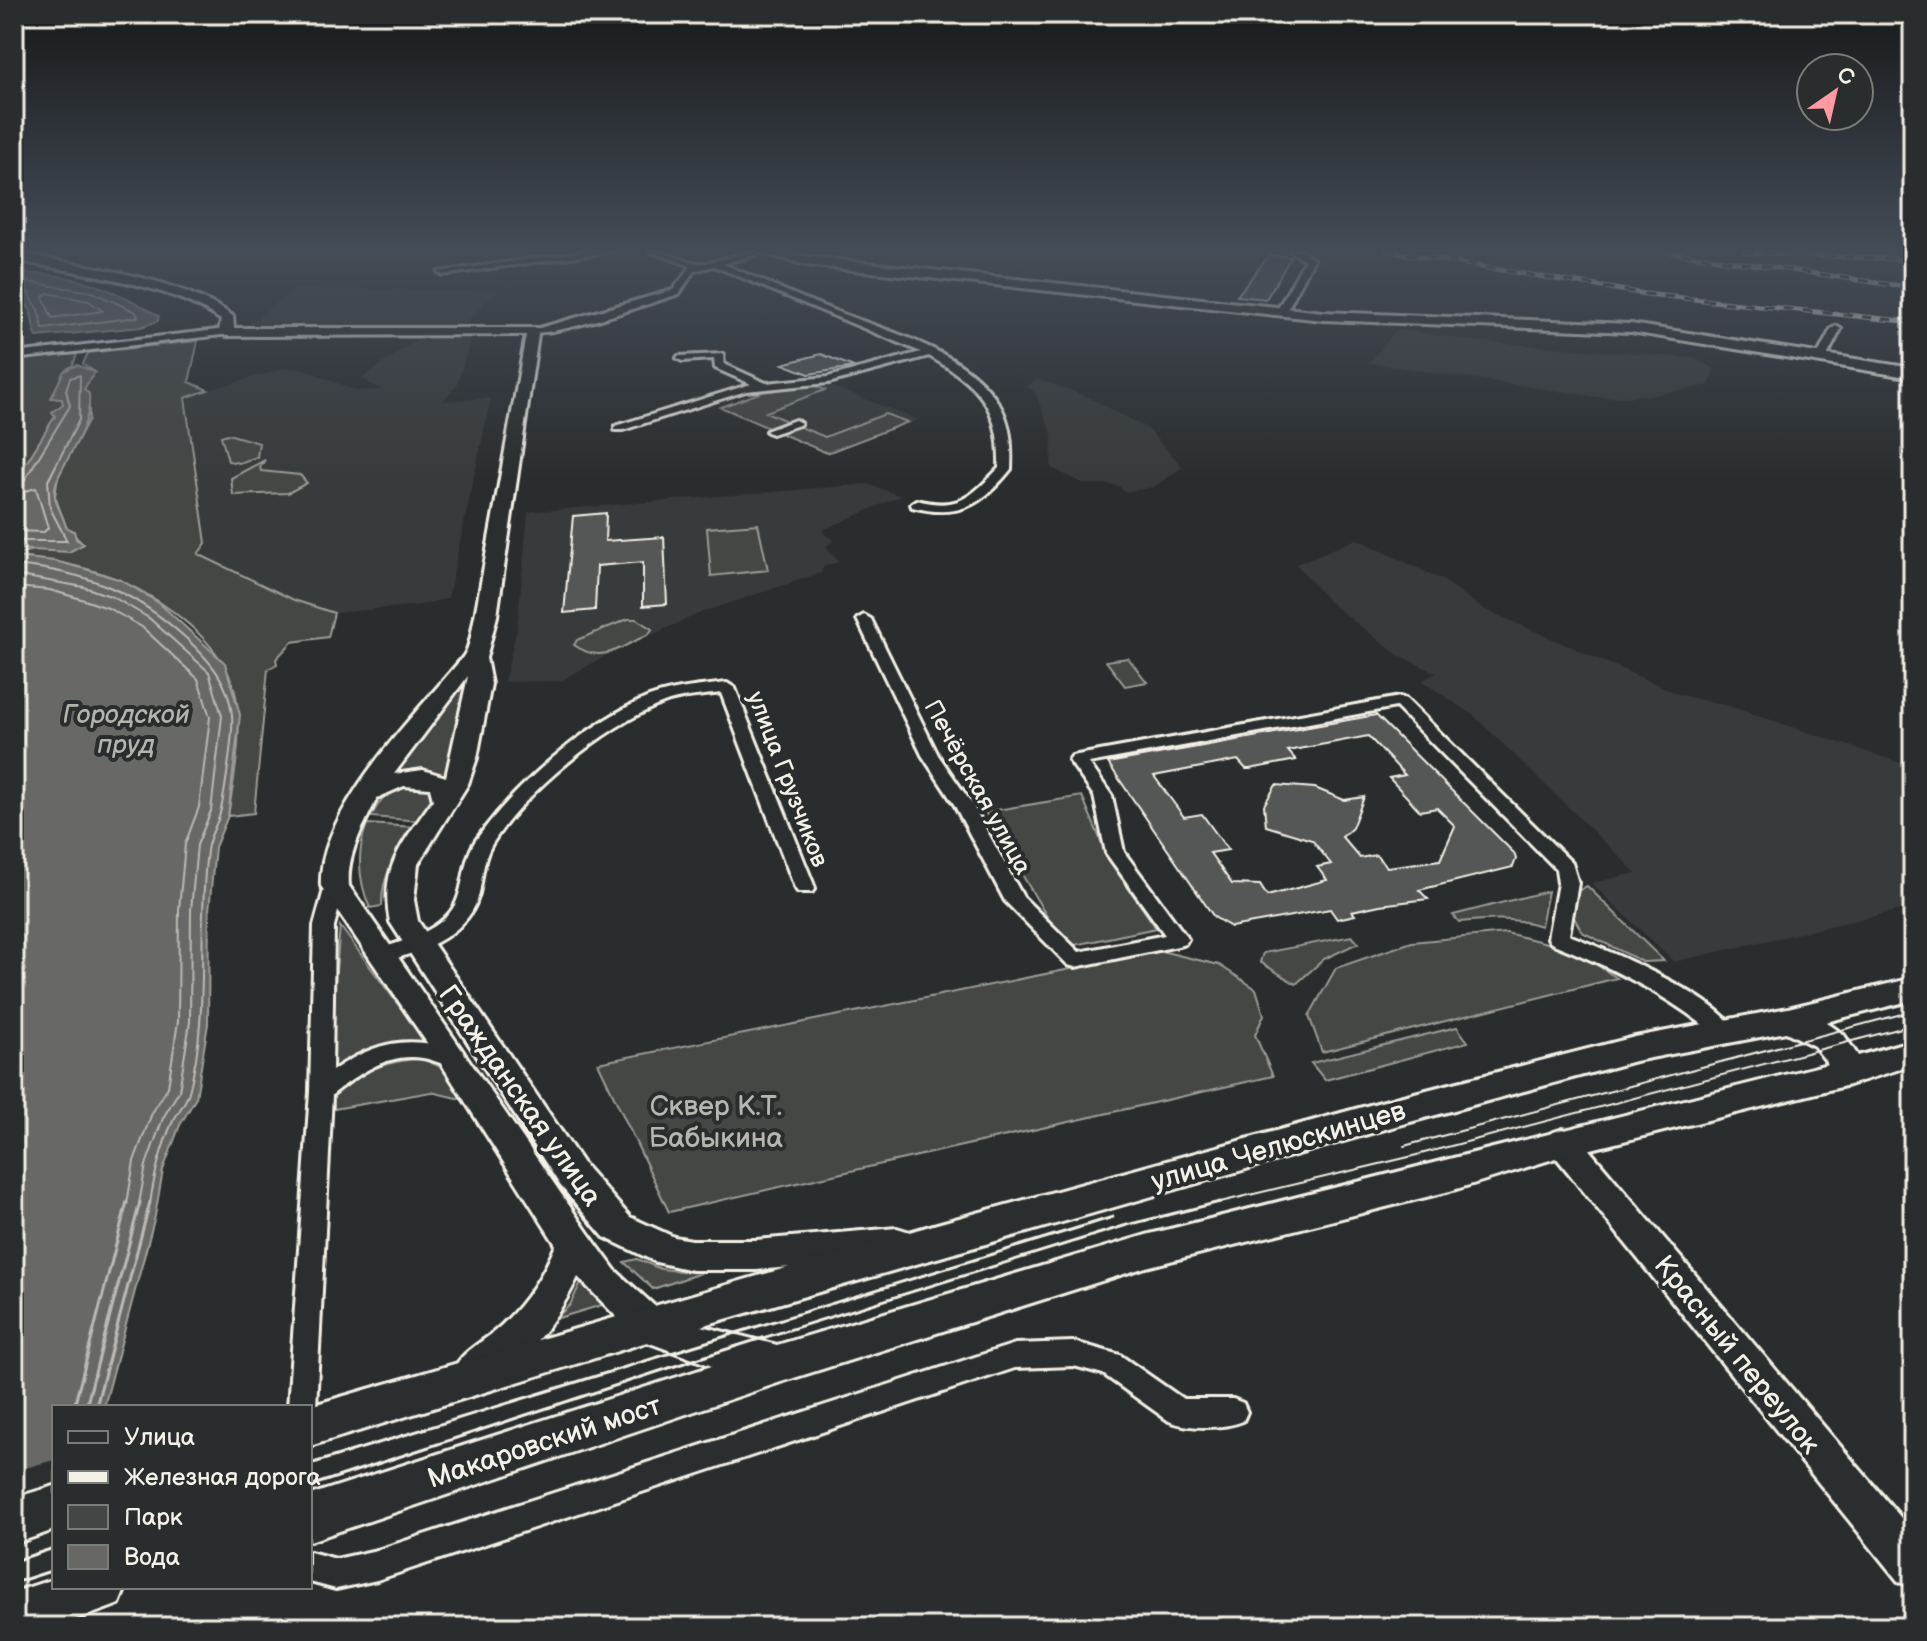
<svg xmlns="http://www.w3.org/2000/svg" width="1927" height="1641" viewBox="0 0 1927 1641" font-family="'Balsamiq Sans',sans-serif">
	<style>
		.built { fill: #373a3a }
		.green { fill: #444645; stroke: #9c9c96; stroke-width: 2 }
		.water { fill: #676866; stroke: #9f9f9a; stroke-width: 2 }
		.pier { fill: #2a2d2e }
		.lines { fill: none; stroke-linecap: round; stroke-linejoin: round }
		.shore-far1 { stroke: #bcbab4; stroke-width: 2 }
		.shore { stroke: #bcbab4; stroke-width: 3 }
		.building { fill: #555756; stroke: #f4f1e8; stroke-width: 2; fill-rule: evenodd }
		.street-casing { stroke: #f4f1e8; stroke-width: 6 }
		.secondary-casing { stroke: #f4f1e8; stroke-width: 6 }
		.primary-casing { stroke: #f4f1e8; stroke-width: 6 }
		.street { fill: #2a2d2e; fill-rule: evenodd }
		.secondary { fill: #2a2d2e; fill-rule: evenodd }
		.primary { fill: #2a2d2e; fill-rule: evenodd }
		.tram-far1 { stroke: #f4f1e8; stroke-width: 2 }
		.tram { stroke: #f4f1e8; stroke-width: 3 }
		.rail-casing { stroke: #f4f1e8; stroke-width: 5 }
		.rail { stroke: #2a2d2e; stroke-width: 3; stroke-dasharray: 10; stroke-linecap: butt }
		.labels { text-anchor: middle; stroke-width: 8; stroke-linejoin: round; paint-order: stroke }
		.street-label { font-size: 24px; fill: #f4f1e8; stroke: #2a2d2e }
		.water-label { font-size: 26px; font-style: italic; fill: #b5b3ae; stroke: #2a2d2e }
		.near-street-label { font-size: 28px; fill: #f4f1e8; stroke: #2a2d2e }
		.near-park-label { font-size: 28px; fill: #b6b5af; stroke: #2a2d2e }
	</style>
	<rect width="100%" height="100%" fill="#2a2d2e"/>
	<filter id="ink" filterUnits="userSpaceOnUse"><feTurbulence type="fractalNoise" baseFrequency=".0125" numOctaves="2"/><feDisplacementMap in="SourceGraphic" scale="16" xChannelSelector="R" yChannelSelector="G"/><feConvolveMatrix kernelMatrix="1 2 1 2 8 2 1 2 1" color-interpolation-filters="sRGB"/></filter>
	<g filter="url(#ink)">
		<path class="built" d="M295,289L497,291L462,327L248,324Z
			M1397,329L1474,341L1694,358L1714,368L1710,385L1655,395L1603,398L1369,363Z
			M420,337H471L457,385L443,401L491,398L448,598L420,605L334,613L294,600L198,554L202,547L185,397L286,368L304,369L357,391L383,390L361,379Z
			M1038,379L1086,396L1147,428L1183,467L1154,487L1125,492L1119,486L1104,484H1085L1051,468L1052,434L1035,393L1027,386Z
			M819,382L836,388L919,420L826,454L717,407L761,392Z
			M868,484L901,496L823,530L825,535L835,540L826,546L839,562L824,566L821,573L705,611L607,655L561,681L504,682L517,629L528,512Z
			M1357,539L1441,579L1482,608L1681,695L1732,707L1913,767V907L1674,962L1591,883L1636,873L1473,715L1422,681L1436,673L1398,655L1329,602L1296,564Z"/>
		<path class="green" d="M198,341L189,382L208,390L185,398L206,543L198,554L294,600L334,613L328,637L292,642L276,659L277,664L268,669L254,813L228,816C234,779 245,725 234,688C220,641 165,601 121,581C88,566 50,560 14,557C34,543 61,556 83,544L66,527L55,496L58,477L89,419V394L84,389L95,372L83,364L88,353Z
			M77,354L73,365L64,371L52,398L62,399L63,404L14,483V359Z
			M814,385L825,390L766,412L791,423L773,430L721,407L762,392Z
			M885,414L908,422L827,453L775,431L793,424L825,437Z
			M228,434L259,443L257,457L239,463L228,461L221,436Z
			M265,460L260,467L261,471L300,475L307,483L288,493L233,495L231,478Z
			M758,524L768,570L711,576L707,528Z
			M628,619H636L652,629L649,634C621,647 602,665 574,645L577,640Z
			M1128,658L1147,682L1125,686L1106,661Z
			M473,663L447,779L421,771L387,778Z
			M432,785L434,798L420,821L371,817C389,783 395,786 432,785Z
			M1082,796L1109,860L1156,928L1065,947L985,812Z
			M367,824L415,827C398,852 381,874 382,906L370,908C358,880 356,853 367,824Z
			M1587,886L1664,961L1643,962L1582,932L1571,912L1572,894Z
			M1548,891L1541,926C1513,917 1488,919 1459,922L1453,915Z
			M340,926L425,1041C388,1043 358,1054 327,1075Z
			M1506,933L1572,949L1617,978L1322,1052L1309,1016L1336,968L1412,942Z
			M1352,936L1358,943L1324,959L1296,984L1260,962L1263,953Z
			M1161,951L1219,965L1256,989L1264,1015L1255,1035L1273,1076L669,1212L598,1063Z
			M1457,1027L1468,1042L1325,1080L1311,1063Z
			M423,1059L443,1068L461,1099L431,1092L334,1109L333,1096C360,1071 386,1060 423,1059Z
			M637,1259L661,1269L701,1273L653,1289L624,1262Z
			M584,1276L612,1302L555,1319L570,1305Z"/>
		<path class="water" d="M24,274C73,272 117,290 159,316L158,321L141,327L37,337C31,327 34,319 30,310C24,298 14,292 14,278Z
			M77,365L95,372L84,389L89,394C93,436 50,472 55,497C57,507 64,517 66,527L74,531L76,539L84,544L69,552L14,549V483L55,416L52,412L63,404L62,399L51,398L64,371Z
			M14,557L55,561L89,570L121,580L159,603L225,663L240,715L228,816L215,847L209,911L208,1024L196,1098L180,1125L163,1170L155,1216L104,1407H54V1587L49,1627H14Z"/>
		<path class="pier" d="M54,1460V1587H63L53,1627H14V1471Z"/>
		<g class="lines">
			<path class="shore-far1" d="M28,282L92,292L136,312L138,317L43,329L38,309L25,287Z
				M48,293L89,301L103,311L52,318L43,297Z
				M14,484L24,481L70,406L66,390L70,378L80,375L79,420L48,481L50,508L67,541H14
				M14,494L36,488L48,528L44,532L14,531
				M14,565C87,572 133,590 187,639C210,661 229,682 232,715C234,732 224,800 219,817C215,828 208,839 207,851C197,930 210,1014 189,1092C186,1103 177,1113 172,1123C160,1150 154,1176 150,1204
				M14,575L84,587L113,597L149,618L209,672L222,716L211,811L197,845L191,910L190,1022L179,1091L163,1118L146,1165L139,1204
				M14,587L50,590L81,599L108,608L142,627L198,679L210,717L199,807L185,844L179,909L178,1021L168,1087L152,1113L134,1161L127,1204"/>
			<path class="shore" d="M74,1407L127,1202
				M86,1407L140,1202
				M96,1407L150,1202"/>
		</g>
		<path class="building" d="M1269,255L1291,257L1266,299L1237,296Z
			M821,354L854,367L809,374L783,364Z
			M606,513L605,541L664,537L667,604L643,606V562L597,566L595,610L564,613L573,516Z
			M1376,715L1514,853L1516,859L1513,867L1419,890L1428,899L1380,905L1352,911L1355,915L1337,919L1330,909L1231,927L1214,917L1108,763ZM1368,736L1405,775L1389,778L1420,811L1437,808L1455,826L1440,860L1387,867L1376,855L1360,858L1342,837L1352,828L1364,797L1344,800L1315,788L1276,785L1264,805L1266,826L1312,840L1331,864L1317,867L1327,880L1267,896L1260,885L1232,884L1210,853L1228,850L1202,814L1184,817L1154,776L1238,760L1246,769H1250L1296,760L1288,751Z"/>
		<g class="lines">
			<defs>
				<path id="street" d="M589,251H614L442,275L438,272Z
					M649,251C667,251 687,265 705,263C726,260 745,251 767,251L723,264C759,279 794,295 830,309C887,332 964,348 999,404C1011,423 1012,446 1011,469C982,505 959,519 912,507L911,504L917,500C958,511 971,497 999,468C1001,408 979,385 929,356L828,383L746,391L623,430H615V426L751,384L715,368L714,359L682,361L677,358L678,356L723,354L724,364L766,383L828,377L921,352L714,266L694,271L679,294C655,301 545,341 529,331L673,290L691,266Z
					M1290,251H1301L1314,259L1286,312L1281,315L1276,312L1305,260Z
					M1836,326L1841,329L1826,358L1817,360L1816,358L1831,329Z
					M226,329L230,330V334L14,359V353Z
					M795,420L801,423L799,425L772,434L766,431Z
					M864,615L871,619L938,755L972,804L1023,897L1079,952L1165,935L1106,853L1094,796L1069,760L1072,756L1400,697L1406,699L1572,863L1578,883L1569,935C1607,950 1715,995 1735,1030L1732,1035L1724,1038L1716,1035C1666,994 1611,967 1551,943L1548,938L1558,883L1556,869L1396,707L1089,763L1112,796L1124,852L1188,939L1185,944L1178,946L1075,967L1068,965L1005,901L954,804L922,755L857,619Z
					M727,683L735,688L815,888L812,892H798L795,888L721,693C701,696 680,696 661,704C604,727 524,792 492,844C482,860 483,879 478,897C466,938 416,953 380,963L373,961L370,956L373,951C402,941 447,931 458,898C465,878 464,858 476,840C514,786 587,722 649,697C674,688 701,686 727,683Z
					M335,880L345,886L334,926L332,1071C376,1041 410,1034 460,1052L463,1058L460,1064C447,1068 436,1060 423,1058C388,1052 358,1074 332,1095L316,1407L310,1417V1407H288L310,1092L314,926L325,886Z
					M1074,1342L1120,1355L1183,1399H1233L1243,1403L1247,1412L1243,1421C1223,1429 1189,1429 1169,1421L1103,1374L1074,1366L1015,1368L377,1580L336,1589L310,1582V1552L336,1559L377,1550L1015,1344Z"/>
				<path id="secondary" d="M756,251L1323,312L1631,324L1913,368V378L1631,332L1323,320L806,265Z
					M14,252C81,266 177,276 233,316L234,328H539L497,616L486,658L491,684L477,758L468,784L418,864L414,900L418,921L584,1165L630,1217L674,1237L692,1240H756L897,1228L910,1232L915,1243L910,1254L897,1258L756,1270H692L656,1262L604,1237L560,1185L390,922C379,867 403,843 433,800L430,788L404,786L377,798C364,826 346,854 349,886L588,1233L615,1270L661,1312L667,1324L661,1336L648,1341L635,1336L578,1277C556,1322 522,1369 474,1387L460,1382L454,1369C463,1351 480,1344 495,1331C522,1308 542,1278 556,1245L444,1068L321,886C317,810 418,713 463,657C471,647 472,628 475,616L526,335L226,336L219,332L221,320C169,283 76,273 14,260ZM468,676L446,777L423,770L394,774Z
					M1563,1129L1575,1133L1913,1532V1588L1898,1581L1551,1151L1546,1142L1551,1133Z"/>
				<path id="primary" d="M1913,978V1000L1826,1022L1844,1035L1858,1056L1913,1040V1065L1849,1085L1563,1156L1450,1191L1146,1267L778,1383L310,1541V1495L712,1366L647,1342L310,1446V1407H306L310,1406L937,1224L1399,1097L1635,1037L1788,1008ZM1786,1032L1814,1046L1828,1064L1146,1235L777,1345L701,1326L1399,1125L1635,1061Z
					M54,1486V1530L14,1544V1498Z
					M54,1579V1587H126L119,1604C81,1619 54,1627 14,1627V1592Z"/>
			</defs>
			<use href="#street" class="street-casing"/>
			<use href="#secondary" class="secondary-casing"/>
			<use href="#primary" class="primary-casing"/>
			<use href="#street" class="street"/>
			<use href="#secondary" class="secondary"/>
			<use href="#primary" class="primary"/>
			<path class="tram-far1" d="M1404,1146L1913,1011
				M1212,1204L1409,1157L1913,1025"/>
			<path class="tram" d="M310,1464L1113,1217
				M310,1486L724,1350L1127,1225L1220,1202
				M14,1561L54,1548
				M14,1583L54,1570"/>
			<defs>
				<path id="rail" d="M1387,251L1645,294L1913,322
					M1662,251L1913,288
					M1744,252L1913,260"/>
			</defs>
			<use href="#rail" class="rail-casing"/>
			<use href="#rail" class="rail"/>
		</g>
	</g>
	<linearGradient id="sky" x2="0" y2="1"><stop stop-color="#171919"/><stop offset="0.52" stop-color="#444c57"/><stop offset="1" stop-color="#444c57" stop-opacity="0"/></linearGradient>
	<rect width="1927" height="481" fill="url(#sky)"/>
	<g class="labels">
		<g class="street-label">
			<text transform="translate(788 779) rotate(69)" y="8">улица Грузчиков</text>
			<text transform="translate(978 787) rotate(61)" y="8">Печёрская улица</text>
		</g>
		<g class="water-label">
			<text x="126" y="723">Городской<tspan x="126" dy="30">пруд</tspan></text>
		</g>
		<g class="near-street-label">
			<text transform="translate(521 1095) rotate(55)" y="10">Гражданская улица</text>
			<text transform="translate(1278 1145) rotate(-16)" y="10">улица Челюскинцев</text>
			<text transform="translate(1738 1354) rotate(51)" y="10">Красный переулок</text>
			<text transform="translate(544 1441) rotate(-18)" y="10">Макаровский мост</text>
		</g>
		<g class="near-park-label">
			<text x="716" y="1115">Сквер К.Т.<tspan x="716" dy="32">Бабыкина</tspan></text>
		</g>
	</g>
	<rect width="1927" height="1641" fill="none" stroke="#2a2d2e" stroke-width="48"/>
	<rect x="24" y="24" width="1879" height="1593" fill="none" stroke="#f4f1e8" stroke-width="3" filter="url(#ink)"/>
	<rect x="52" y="1405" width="260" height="184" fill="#2a2d2e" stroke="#7b7b78" stroke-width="2"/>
	<rect x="68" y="1431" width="40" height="12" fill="#2a2d2e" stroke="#7b7b78" stroke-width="2"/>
	<text x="124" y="1445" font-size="24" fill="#f4f1e8">Улица</text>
	<rect x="68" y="1471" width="40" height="12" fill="#f4f1e8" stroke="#7b7b78" stroke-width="2"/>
	<text x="124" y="1485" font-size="24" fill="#f4f1e8">Железная дорога</text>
	<rect x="68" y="1505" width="40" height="24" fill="#444645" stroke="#7b7b78" stroke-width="2"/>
	<text x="124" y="1525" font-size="24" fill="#f4f1e8">Парк</text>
	<rect x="68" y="1545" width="40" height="24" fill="#676866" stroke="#7b7b78" stroke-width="2"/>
	<text x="124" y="1565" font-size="24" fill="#f4f1e8">Вода</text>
	<g transform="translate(1835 92) rotate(34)"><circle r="38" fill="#2a2d2e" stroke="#7b7b78" stroke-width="2"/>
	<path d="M0-6L14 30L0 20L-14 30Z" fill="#ff9aa2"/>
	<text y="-12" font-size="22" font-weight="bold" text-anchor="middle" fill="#f4f1e8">С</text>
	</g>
</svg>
